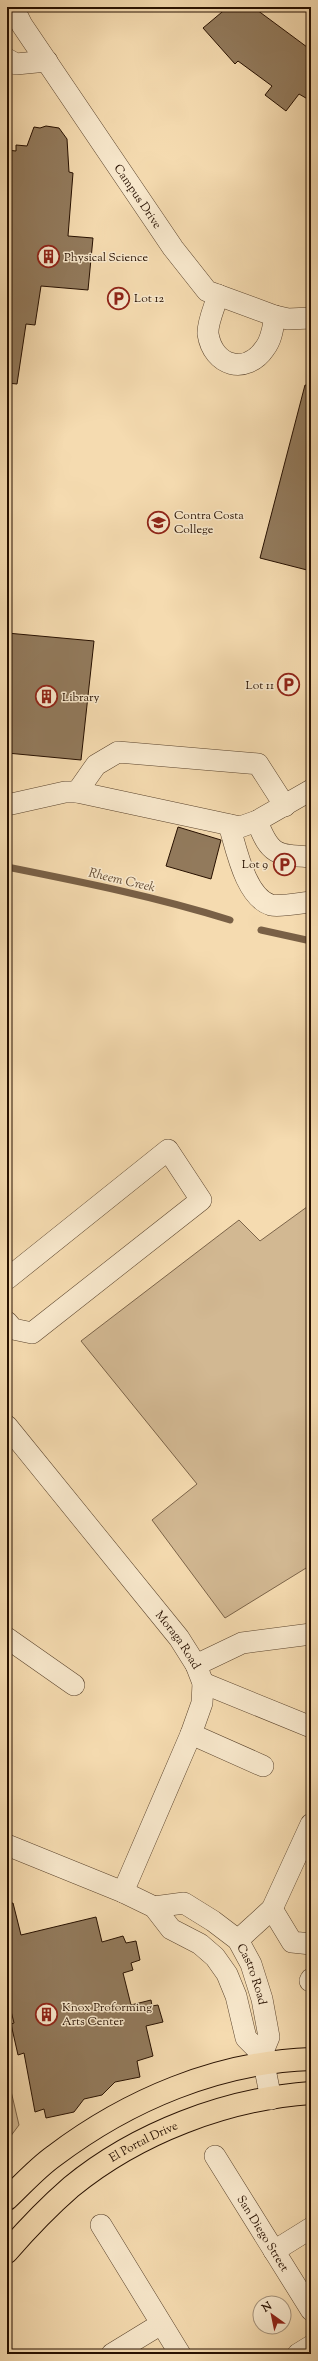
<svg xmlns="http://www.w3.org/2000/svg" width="318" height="2361" viewBox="0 0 318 2361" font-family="'Sorts Mill Goudy',serif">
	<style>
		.green { fill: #d2b892; stroke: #7c6449 }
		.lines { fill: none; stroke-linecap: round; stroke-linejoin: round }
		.stream { stroke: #796046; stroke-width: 7 }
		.building { fill: #927a5c; stroke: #271000 }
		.minor-casing { stroke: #5a432c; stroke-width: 22 }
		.major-casing { stroke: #271000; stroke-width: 24 }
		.minor { stroke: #f8e8cc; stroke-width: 21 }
		.major { stroke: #f5dbb0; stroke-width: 22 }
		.labels { text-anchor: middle; stroke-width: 3; stroke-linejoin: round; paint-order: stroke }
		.street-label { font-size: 12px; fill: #271000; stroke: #f8e8cc }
		.poi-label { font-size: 12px; fill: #271000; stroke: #f8e8cc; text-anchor: start }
		.water-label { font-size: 13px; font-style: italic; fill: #644c34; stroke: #f8e8cc }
	</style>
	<rect width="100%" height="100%" fill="#f5dbb0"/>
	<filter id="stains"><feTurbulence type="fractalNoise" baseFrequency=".005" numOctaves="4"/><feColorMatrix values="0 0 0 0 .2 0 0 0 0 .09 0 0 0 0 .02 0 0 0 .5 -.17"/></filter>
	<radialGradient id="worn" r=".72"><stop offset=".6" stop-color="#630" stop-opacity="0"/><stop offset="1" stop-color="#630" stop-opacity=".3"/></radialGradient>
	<path class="green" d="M311,1204V1565L225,1618L152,1520L197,1484L81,1341L239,1220L260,1241Z
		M7,2074L19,2125L7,2141Z"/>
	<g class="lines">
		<path class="stream" d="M7,867C82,882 157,897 230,920
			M261,930L311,941"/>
	</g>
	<path class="building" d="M228,7H253L311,50V101L299,94L286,111L265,95L272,86L238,61L235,64L203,28Z
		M46,126L59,128L67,139L69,172L73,173L68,236L93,238L88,290L41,286L35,325L26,324L17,384L7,383V150L16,151V145L27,146L34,127L40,128Z
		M305,385L311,386V571L260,558Z
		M7,633L94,641L81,760L7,753Z
		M178,827L221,840L211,879L166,866Z
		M13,1903L21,1935L96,1917L102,1942L123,1936L126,1943L136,1941L140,1960L131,1963L133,1970L123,1973L131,2005L151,2000L152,2006L158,2005L163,2022L146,2026L153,2056L137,2061L140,2077L115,2082L102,2095L84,2099L74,2112L46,2118L44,2109L35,2112L24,2053L18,2055L11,2024L14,2023L7,1995V1904Z"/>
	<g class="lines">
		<defs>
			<g id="minor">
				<path id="s1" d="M13,7L22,25L173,248L207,291L275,316L288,319L311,318"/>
				<path d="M7,59L16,64L47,61"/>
				<path d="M218,295C215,306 207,323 208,334C213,366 246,376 265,348C272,339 273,327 275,316"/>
				<path d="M77,792L96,765L118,752L258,764L285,806"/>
				<path d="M7,805L65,792H77L240,827L257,821L311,790"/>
				<path d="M257,821C270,855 276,855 311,857"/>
				<path d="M229,825C236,847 245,897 271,905C280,907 301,903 311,902"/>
				<path d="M7,1279L168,1150L201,1200L32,1333L13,1329L7,1322"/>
				<path id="s2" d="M7,1426L179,1638L196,1665L203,1683L202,1703L191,1734L123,1892"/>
				<path d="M7,1638L74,1685"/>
				<path d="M196,1665L242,1643L311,1634"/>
				<path d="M203,1683L311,1727"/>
				<path d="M191,1734L263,1766"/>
				<path d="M7,1845L123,1892L154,1907L171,1929L200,1944L215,1957L227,1974L236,1996L246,2038L262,2054"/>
				<path id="s3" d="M154,1907L184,1903L213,1921L238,1940L251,1964L262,1999L269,2037L262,2054L271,2099"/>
				<path d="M272,1909L292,1942L311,1944"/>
				<path d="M238,1940L272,1909L311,1824"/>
				<path d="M310,1981L311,1979"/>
				<path id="s4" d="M215,2156L311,2310"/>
				<path d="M101,2225L180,2354"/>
				<path d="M274,2251L311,2228"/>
				<path d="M112,2354L161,2324"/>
				<path d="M298,2354L311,2346"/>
			</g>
			<g id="major">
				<path d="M7,2199C22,2185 37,2168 54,2156C128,2100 218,2062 311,2059"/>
				<path id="s5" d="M7,2252C27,2229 48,2207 71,2187C137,2133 226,2099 311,2093"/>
			</g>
		</defs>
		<use href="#minor" class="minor-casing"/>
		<use href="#major" class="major-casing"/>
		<use href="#minor" class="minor"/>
		<use href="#major" class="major"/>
	</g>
	<defs>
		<symbol id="building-ring" viewBox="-11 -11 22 22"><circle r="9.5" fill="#f8e8cc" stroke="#8f2418" stroke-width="1.5"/><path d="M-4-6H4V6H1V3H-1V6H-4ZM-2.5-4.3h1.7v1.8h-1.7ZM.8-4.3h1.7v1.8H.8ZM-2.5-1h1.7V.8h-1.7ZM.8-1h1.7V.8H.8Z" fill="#8f2418"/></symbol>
		<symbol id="parking-ring" viewBox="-11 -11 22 22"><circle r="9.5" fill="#f8e8cc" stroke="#8f2418" stroke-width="1.5"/><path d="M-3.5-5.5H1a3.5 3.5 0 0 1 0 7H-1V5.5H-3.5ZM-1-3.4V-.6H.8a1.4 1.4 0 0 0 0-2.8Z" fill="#8f2418"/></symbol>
		<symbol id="university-ring" viewBox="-11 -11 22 22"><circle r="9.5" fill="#f8e8cc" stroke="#8f2418" stroke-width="1.5"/><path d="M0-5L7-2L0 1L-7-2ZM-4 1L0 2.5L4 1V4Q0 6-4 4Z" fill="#8f2418"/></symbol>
	</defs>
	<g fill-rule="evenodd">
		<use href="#building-ring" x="36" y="244" width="25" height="25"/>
		<use href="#parking-ring" x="106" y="286" width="25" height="25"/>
		<use href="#university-ring" x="146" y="510" width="25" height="25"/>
		<use href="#parking-ring" x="276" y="672" width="25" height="25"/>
		<use href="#building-ring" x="34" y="684" width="25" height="25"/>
		<use href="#parking-ring" x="272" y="852" width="25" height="25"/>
		<use href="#building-ring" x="34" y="2002" width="25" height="25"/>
	</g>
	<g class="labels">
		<g class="street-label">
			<text dy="4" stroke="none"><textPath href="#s1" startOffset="227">Campus Drive</textPath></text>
			<text dy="4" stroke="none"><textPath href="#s2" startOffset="274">Moraga Road</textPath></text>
			<text dy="4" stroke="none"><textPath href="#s3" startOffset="133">Castro Road</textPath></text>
			<text dy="4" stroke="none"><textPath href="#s5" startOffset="177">El Portal Drive</textPath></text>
			<text dy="4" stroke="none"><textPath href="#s4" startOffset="91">San Diego Street</textPath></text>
		</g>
		<g class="poi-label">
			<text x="64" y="261">Physical Science</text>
			<text x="134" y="302">Lot 12</text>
			<text x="174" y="519">Contra Costa<tspan x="174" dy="14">College</tspan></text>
			<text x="274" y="689" text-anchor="end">Lot 11</text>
			<text x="62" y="701">Library</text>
			<text x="268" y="868" text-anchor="end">Lot 9</text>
			<text x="62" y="2011">Knox Proforming<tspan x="62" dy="14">Arts Center</tspan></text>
		</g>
		<g class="water-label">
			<text transform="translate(122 879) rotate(13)" y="5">Rheem Creek</text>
		</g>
	</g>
	<rect width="318" height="2361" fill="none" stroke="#f5dbb0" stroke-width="24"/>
	<rect x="8" y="8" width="302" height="2345" fill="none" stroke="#271000" stroke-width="2"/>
	<rect x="12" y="12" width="294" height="2337" fill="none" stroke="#271000"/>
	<g transform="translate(272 2315) rotate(327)"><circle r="19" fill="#f8e8cc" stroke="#a4927a"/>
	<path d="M0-3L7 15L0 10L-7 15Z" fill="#8f2418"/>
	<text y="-6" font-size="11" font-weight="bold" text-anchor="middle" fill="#271000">N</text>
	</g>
	<rect width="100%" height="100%" filter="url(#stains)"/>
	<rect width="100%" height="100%" fill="url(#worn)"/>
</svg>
